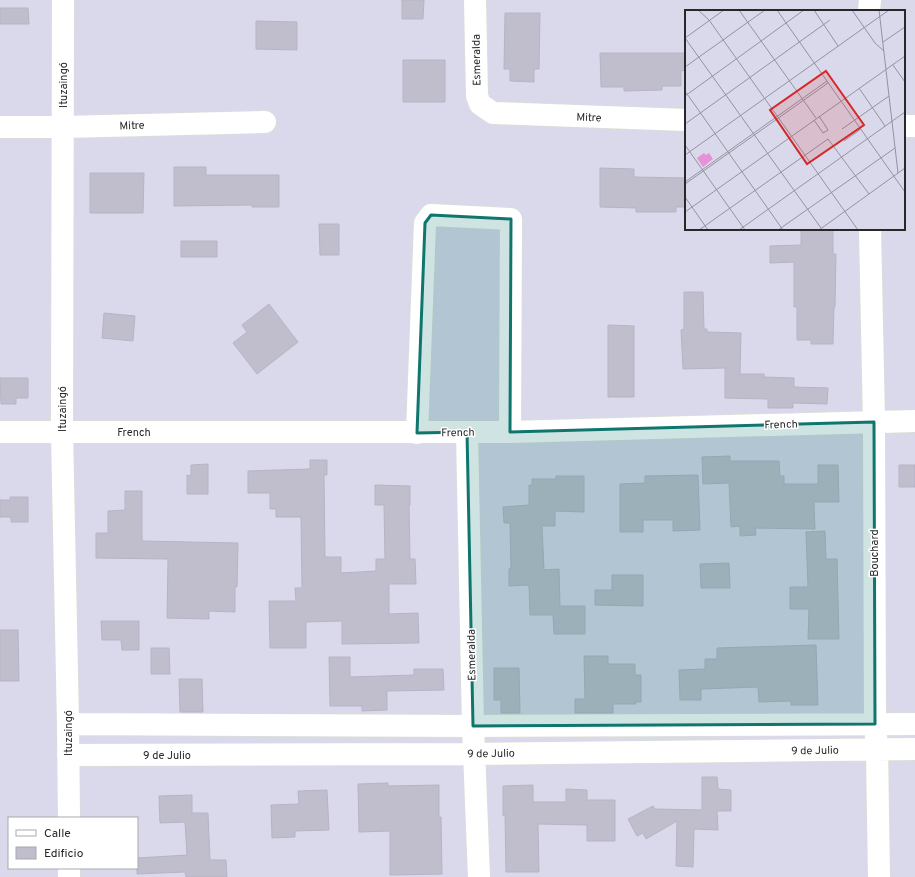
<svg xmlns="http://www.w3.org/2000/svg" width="915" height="877" viewBox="0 0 915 877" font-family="Overpass,sans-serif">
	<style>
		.building { fill: #c0becd; stroke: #b6b3c7 }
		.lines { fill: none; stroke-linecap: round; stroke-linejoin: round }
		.minor-casing { stroke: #dbe2ce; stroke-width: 23 }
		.minor { stroke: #fff; stroke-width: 22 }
		.marked { fill: #0f766e; fill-opacity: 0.2; stroke: #0f766e; stroke-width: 3; stroke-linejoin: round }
		.labels { text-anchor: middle; stroke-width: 3; stroke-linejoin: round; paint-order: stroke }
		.street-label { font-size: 11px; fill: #282828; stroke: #fff }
		.inset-road { fill: none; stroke: #93929e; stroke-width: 1 }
		.view { fill: #d62828; fill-opacity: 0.15; stroke: #d62828; stroke-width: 2 }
		.inset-edge { fill: none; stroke: #282828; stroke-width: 2 }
	</style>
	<rect width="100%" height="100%" fill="#dad9ec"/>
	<path class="building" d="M402,0H424L423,19H402Z
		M0,8H28L29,24H0Z
		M505,13H540L539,69H534V82L510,81V69H504Z
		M256,21L297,22V50L256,49Z
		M600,53H686V70L681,71V86H662V90L624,91V87H601Z
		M403,60H445V102H403Z
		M174,167H206V175H279V207H252V205L174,206Z
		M600,168L634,169V177L686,178V207H676V212H636V208L600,207Z
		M90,173H144L143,213H90Z
		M319,224H339V255H320Z
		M801,229H833V254H836L835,307H834L833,344H811V340H797V307H794V262L770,263V246L801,245Z
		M181,241H217V257H181Z
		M684,292H703L704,329H707V332L741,333L740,374H764V377L794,378V387L828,388L827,404L793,403V408H768V399L725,398V368L683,369L681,330L684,329Z
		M269,304L298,342L257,374L233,343L247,332L242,325Z
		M104,313L135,316L133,341L102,338Z
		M608,325L634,326V397H608Z
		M0,378H28V398H16V404H1Z
		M730,456V461H779L780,476H784V484H818V465H838L839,502H814L815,529L755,528L756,535L740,536V526L731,527L729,483L703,484L702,457Z
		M310,460H327V475H324L325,557H341V573L376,571V559H385L384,505H375V485L410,486V505H409L410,559H415L416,584H389V614L418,613L419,643L342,644V621L306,622V648H270L269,601H296L295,588H302L301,517H276V509H270V493H248V471L310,469Z
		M208,464V494H187V475L191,476V465Z
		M899,465H915V487H899Z
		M698,475L700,530L673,531V520H643V532H620V484L645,483V476Z
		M556,476H584V512L555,511V526H542L544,570L559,569L560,606H585V634H554L553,615H530L529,585L509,586V569L511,568L510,523H504L503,507L529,505V485H532V479H556Z
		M125,491H142V541L238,543L237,587H235V612L209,611V619L167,618L168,559L96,558V533H108V511L125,510Z
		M10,497H28V522H11V517H0V500H10Z
		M825,531L826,559H837L839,639H808L809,609H790V587H808L806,532Z
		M729,563L730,588H701L700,564Z
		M612,575H643V606L595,605V590H612Z
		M101,621H139V650H122L121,640H102Z
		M0,630H18L19,681H0Z
		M816,645L818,705H791V701L759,702L758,687L701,689V700H680L679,670L705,669V659H717V648Z
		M151,648H169L170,674H151Z
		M584,656H608V664H635V675H641V702H635L636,704H613V713H575V699H585Z
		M329,657H350V677L414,675V669H443L444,690L387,691V710L362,711V706H330Z
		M494,668H519L520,713H501V700H494Z
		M179,679H202L203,712H180Z
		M702,777H717L718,789L731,790V811H717L718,830L694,829L693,867L676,866L677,821L646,839L643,833L637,836L628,819L653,806L655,809L702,810Z
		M388,783V786L439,785V817H441L442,874L390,875V831L359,832L358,784Z
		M533,785V802H566V789L587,790V800H615V841H587V825L538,824L539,872H506L505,815L503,816V786Z
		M327,790L329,830L295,831V837L272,838L271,805L299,804L298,791Z
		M192,795V813H208L210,860H226L227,877H186L185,872L137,874V858L187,855L185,822L160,823L159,796Z"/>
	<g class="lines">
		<defs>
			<path id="minor" d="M63,0L62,432L68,724L69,818
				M475,0L477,96L480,104L493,113L686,120
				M869,11L870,0
				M904,126H915
				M0,127H63L265,122
				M870,229L874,422L875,724L877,749L879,877
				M0,432H510L915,421
				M467,432L473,726L479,877
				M417,433L425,223L431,215L511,219L510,432
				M68,724L473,726L915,724
				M68,755L474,754L915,749
				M69,868V877"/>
		</defs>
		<use href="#minor" class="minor-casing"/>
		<use href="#minor" class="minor"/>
	</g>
	<path class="marked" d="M431,215L511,219L510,432L874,422L875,724L473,726L467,432L417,433L425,223Z"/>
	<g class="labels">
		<g class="street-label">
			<text transform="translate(476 60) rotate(-91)" y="4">Esmeralda</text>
			<text transform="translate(63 85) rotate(-90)" y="4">Ituzaingó</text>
			<text transform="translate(589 117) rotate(2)" y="4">Mitre</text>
			<text transform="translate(132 125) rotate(-2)" y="4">Mitre</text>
			<text transform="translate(62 409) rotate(-90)" y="4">Ituzaingó</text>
			<text transform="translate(781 424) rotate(-2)" y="4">French</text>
			<text x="134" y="436">French</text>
			<text transform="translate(458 432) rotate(-1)" y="4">French</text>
			<text transform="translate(874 553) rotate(-90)" y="4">Bouchard</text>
			<text transform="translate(471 655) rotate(-91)" y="4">Esmeralda</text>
			<text transform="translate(68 733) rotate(-90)" y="4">Ituzaingó</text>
			<text transform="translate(815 750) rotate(-1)" y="4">9 de Julio</text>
			<text transform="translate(491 753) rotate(-1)" y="4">9 de Julio</text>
			<text x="167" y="759">9 de Julio</text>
		</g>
	</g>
	<g transform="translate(685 10)">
		<rect width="220" height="220" fill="#dad9ec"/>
		<path d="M19,143L21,145L24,143L28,149L18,157L12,148Z" fill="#e592d6"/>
		<path class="inset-road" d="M13,0L24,10L173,220M54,0L131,108M92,0L220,182M129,0L153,36M167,0L190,33L199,41M194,0L213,163M0,28L136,218M0,28L39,0M198,32L220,17M208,55L220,72M0,57L80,0M174,78L200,116M0,81L98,220M0,86L119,0M129,110L138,123L143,120L134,106M0,114L145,10M157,119L204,86M159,131L176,119M0,135L60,220M0,145L204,0M0,172L142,71M0,174L143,73M0,187L23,220M0,202L220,46M14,220L143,129L184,184M54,220L220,102M93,220L210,138M134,220L220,158"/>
		<path class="view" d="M141,61L179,115L122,154L85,100Z"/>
		<rect width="220" height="220" class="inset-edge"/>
	</g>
	<rect x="8" y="817" width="130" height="52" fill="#ffffff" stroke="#a9a9a9"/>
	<rect x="16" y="830" width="20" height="6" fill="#ffffff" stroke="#a9a9a9"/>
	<text x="44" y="837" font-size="12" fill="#282828">Calle</text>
	<rect x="16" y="847" width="20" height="12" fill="#c0becd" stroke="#a9a9a9"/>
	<text x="44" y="857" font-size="12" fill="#282828">Edificio</text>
</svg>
